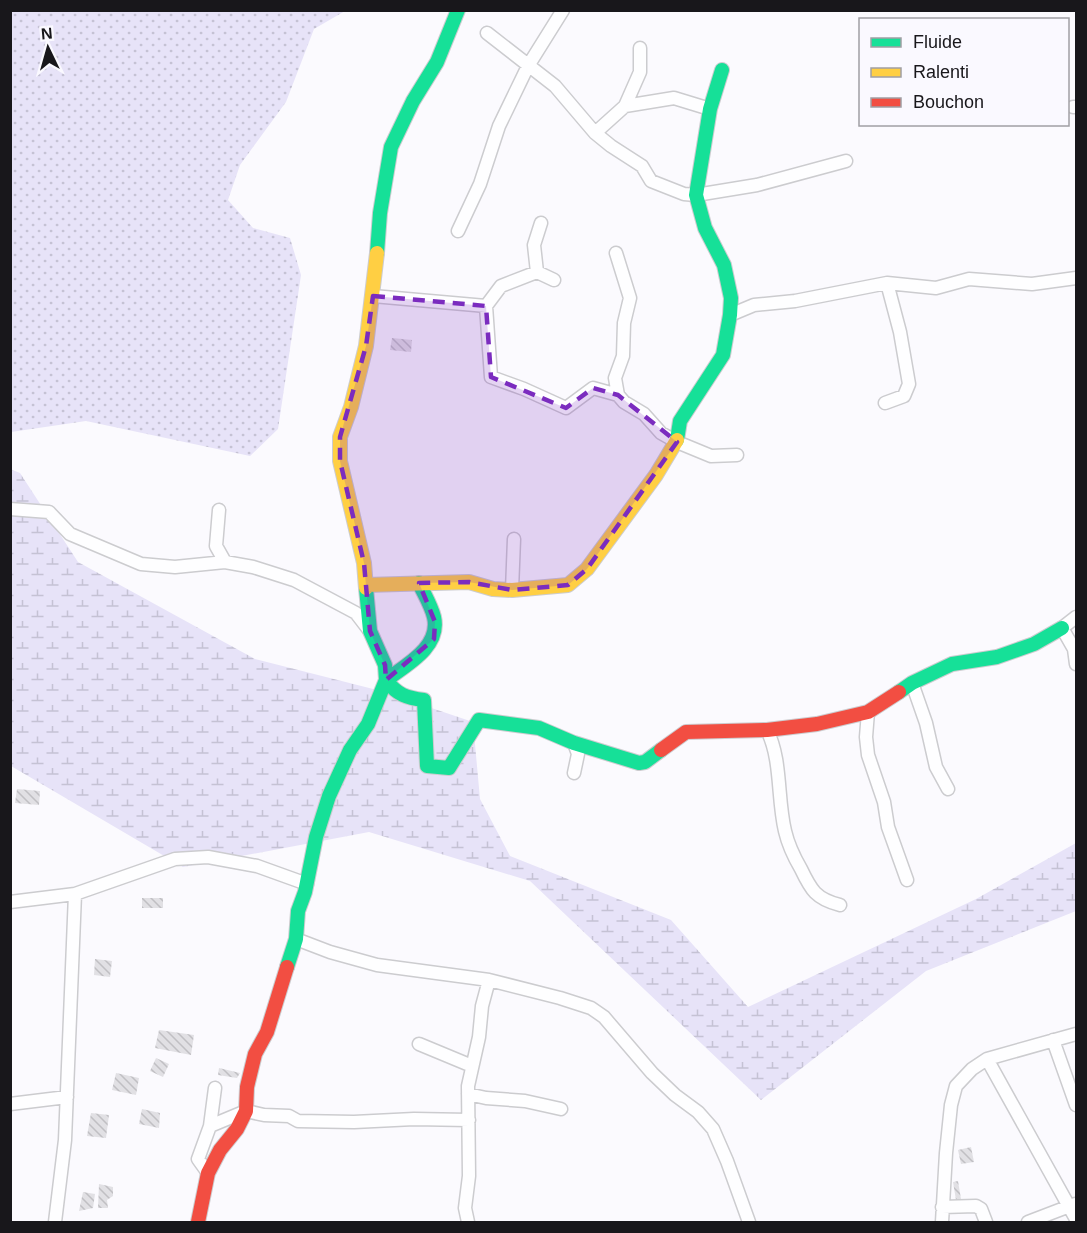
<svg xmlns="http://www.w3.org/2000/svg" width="1087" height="1233" viewBox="0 0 1087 1233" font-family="Arial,sans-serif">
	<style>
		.grass { fill: url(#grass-dots) }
		.wetland { fill: url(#wetland-marsh) }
		.building { fill: url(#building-back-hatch) }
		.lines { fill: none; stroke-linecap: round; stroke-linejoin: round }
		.street-casing { stroke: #cccccf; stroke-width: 15 }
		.fast-casing { stroke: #cccccf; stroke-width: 16 }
		.slow-casing { stroke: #cccccf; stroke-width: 16 }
		.jam-casing { stroke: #cccccf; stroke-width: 16 }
		.street { stroke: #fefeff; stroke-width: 12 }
		.fast { stroke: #16e098; stroke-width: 14 }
		.slow { stroke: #ffcf43; stroke-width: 14 }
		.jam { stroke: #f24e42; stroke-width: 14 }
		.marked { fill: #7b2cbf; fill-opacity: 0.2; stroke: #7b2cbf; stroke-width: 4.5; stroke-dasharray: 12 8; stroke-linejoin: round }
	</style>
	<defs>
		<pattern id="grass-dots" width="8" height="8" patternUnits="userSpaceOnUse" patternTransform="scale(1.5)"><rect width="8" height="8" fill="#e7e3f8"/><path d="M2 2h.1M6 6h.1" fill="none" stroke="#c5c2d4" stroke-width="1.8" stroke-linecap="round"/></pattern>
		<pattern id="wetland-marsh" width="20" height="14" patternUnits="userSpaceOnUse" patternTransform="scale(1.5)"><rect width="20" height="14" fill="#e7e3f8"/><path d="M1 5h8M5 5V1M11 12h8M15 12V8" fill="none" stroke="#c5c2d4"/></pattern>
		<pattern id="building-back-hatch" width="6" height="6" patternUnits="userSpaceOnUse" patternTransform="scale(1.5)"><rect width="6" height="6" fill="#e1e0e4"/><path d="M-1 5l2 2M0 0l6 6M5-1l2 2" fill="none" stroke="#c0bfc3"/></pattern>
	</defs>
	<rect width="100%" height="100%" fill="#fbfafe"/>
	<path class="grass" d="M10,11H345L314,29L286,102L240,165L228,200L253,228L290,238L301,275L278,429L250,456L86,421L11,432Z"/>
	<path class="wetland" d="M10,469L20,473L78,562L255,659L381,691L473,722L480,799L510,856L671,920L748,1007L976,899L1076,843V911L926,971L761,1100L530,881L369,832L183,867L11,766Z"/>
	<path class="building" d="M392,338L412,340L411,352L390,350Z
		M17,789L40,791L39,805L15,803Z
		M142,898H163V908H142Z
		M95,959L112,961L110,977L94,975Z
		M159,1030L194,1035L191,1055L155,1048Z
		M156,1058L169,1064L163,1077L150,1071Z
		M219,1068L240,1073L237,1078L218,1075Z
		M116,1073L139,1078L136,1095L112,1090Z
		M142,1109L160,1113L159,1128L139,1124Z
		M91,1113L109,1115L106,1138L87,1136Z
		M971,1147L974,1162L961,1164L958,1150Z
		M958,1181L961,1199L956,1200L953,1182Z
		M99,1184L113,1187V1196L107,1200L108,1208H98Z
		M83,1192L95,1194L93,1208L79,1211Z"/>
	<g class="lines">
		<defs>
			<path id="street" d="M487,33L555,86L595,133L611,146L642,166L651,181L684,194L696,195L757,185L846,161
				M625,106L674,98L710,109
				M1073,107H1076
				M595,133L625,106L640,72V48
				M458,231L480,184L499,126L528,66L563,10
				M616,253L630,298L624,323L623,356L615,378L618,395
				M537,272L534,245L541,223
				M373,296L486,306L501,286L537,272L554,280
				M486,306L491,377L524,389L566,408L593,388L618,395L624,402L644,414L661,433L677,442L711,456L737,455
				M730,315L754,305L795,301L887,283L936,288L969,279L1032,284L1076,278
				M885,403L904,396L909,384L900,332L887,283
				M10,509L49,512L70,534L141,564L175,567L225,562L253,567L294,580L356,613L369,630
				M219,510L216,546L225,562
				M512,590L514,539
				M1076,617L1062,628L1074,649L1076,664
				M912,683L926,723L936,767L948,789
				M868,712L866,737L868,755L884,802L888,827L907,880
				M767,730C782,760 777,798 785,831C788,844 794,857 801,869C811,890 816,899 840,905
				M574,743L578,754L574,773
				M10,902L75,894L175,859L208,857L257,866L307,884
				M296,939L330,952L377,965L489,980L560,998L591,1008L604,1017L652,1073L675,1095L698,1112L713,1129L727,1161L749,1222
				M1053,1040L1076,1105
				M419,1044L472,1066
				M987,1059L1076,1219
				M468,1094L486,1098L525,1101L561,1109
				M10,1104L67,1097
				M210,1126L246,1111L264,1115L289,1116L298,1121L354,1122L414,1119L469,1120
				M208,1173L198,1159L210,1126L215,1088
				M942,1207L976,1206L981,1209L986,1222
				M55,1222L65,1140L75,894
				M468,1222L465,1208L469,1176L468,1086L479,1037L482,1006L489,980
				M942,1222L946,1153L951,1105L956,1086L972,1069L987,1059L1076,1034
				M1028,1222L1075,1204"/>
			<path id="fast" d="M377,253L380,213L391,147L413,101L437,62L458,10
				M677,440L680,421L723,355L730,315L731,298L724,265L705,228L696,195L710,109L722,70
				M419,583C424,594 431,605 434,617C441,647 406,665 386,680C397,695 407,698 424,700L427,766L449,768L479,720L539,728L574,743L639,763L645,762L661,750
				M899,692L912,683L952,664L997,657L1034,644L1062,628
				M287,967L296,939L298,911L305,892L316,837L329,796L350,750L368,724L386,680L385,665L370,631L366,588"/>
			<path id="slow" d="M366,585L469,582L493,589L512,590L568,585L587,569L656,475L677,440
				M366,588L364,563L340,461V437L351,407L366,346L377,253"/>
			<path id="jam" d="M661,750L686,732L767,730L817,724L868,712L899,692
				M198,1222L208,1173L220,1150L237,1129L246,1111L247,1087L255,1054L267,1032L287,967"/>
		</defs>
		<use href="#street" class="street-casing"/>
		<use href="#fast" class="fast-casing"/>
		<use href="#slow" class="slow-casing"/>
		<use href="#jam" class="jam-casing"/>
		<use href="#street" class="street"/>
		<use href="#fast" class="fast"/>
		<use href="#slow" class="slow"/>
		<use href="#jam" class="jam"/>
	</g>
	<path class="marked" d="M373,296L486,306L491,377L566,408L593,388L618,395L677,442L587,569L568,585L512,590L469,582L419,583L435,622L434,639L386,680L385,665L370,631L364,563L340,461V437L366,346Z"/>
	<rect width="1087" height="1233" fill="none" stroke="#18171b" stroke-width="24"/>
	<rect x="859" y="18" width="210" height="108" fill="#faf9ff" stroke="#a09fa4" stroke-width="1.5"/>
	<rect x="871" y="38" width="30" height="9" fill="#16e098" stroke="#a09fa4" stroke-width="1.5"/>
	<text x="913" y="48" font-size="18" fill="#18171b">Fluide</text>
	<rect x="871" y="68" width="30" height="9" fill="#ffcf43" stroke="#a09fa4" stroke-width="1.5"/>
	<text x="913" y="78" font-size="18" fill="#18171b">Ralenti</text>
	<rect x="871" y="98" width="30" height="9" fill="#f24e42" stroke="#a09fa4" stroke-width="1.5"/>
	<text x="913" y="108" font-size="18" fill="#18171b">Bouchon</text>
	<g transform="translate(48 48) rotate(355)" stroke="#faf9ff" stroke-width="4.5" paint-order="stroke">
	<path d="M0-4.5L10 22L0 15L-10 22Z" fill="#18171b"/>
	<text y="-9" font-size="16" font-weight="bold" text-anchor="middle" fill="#18171b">N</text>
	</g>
</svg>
